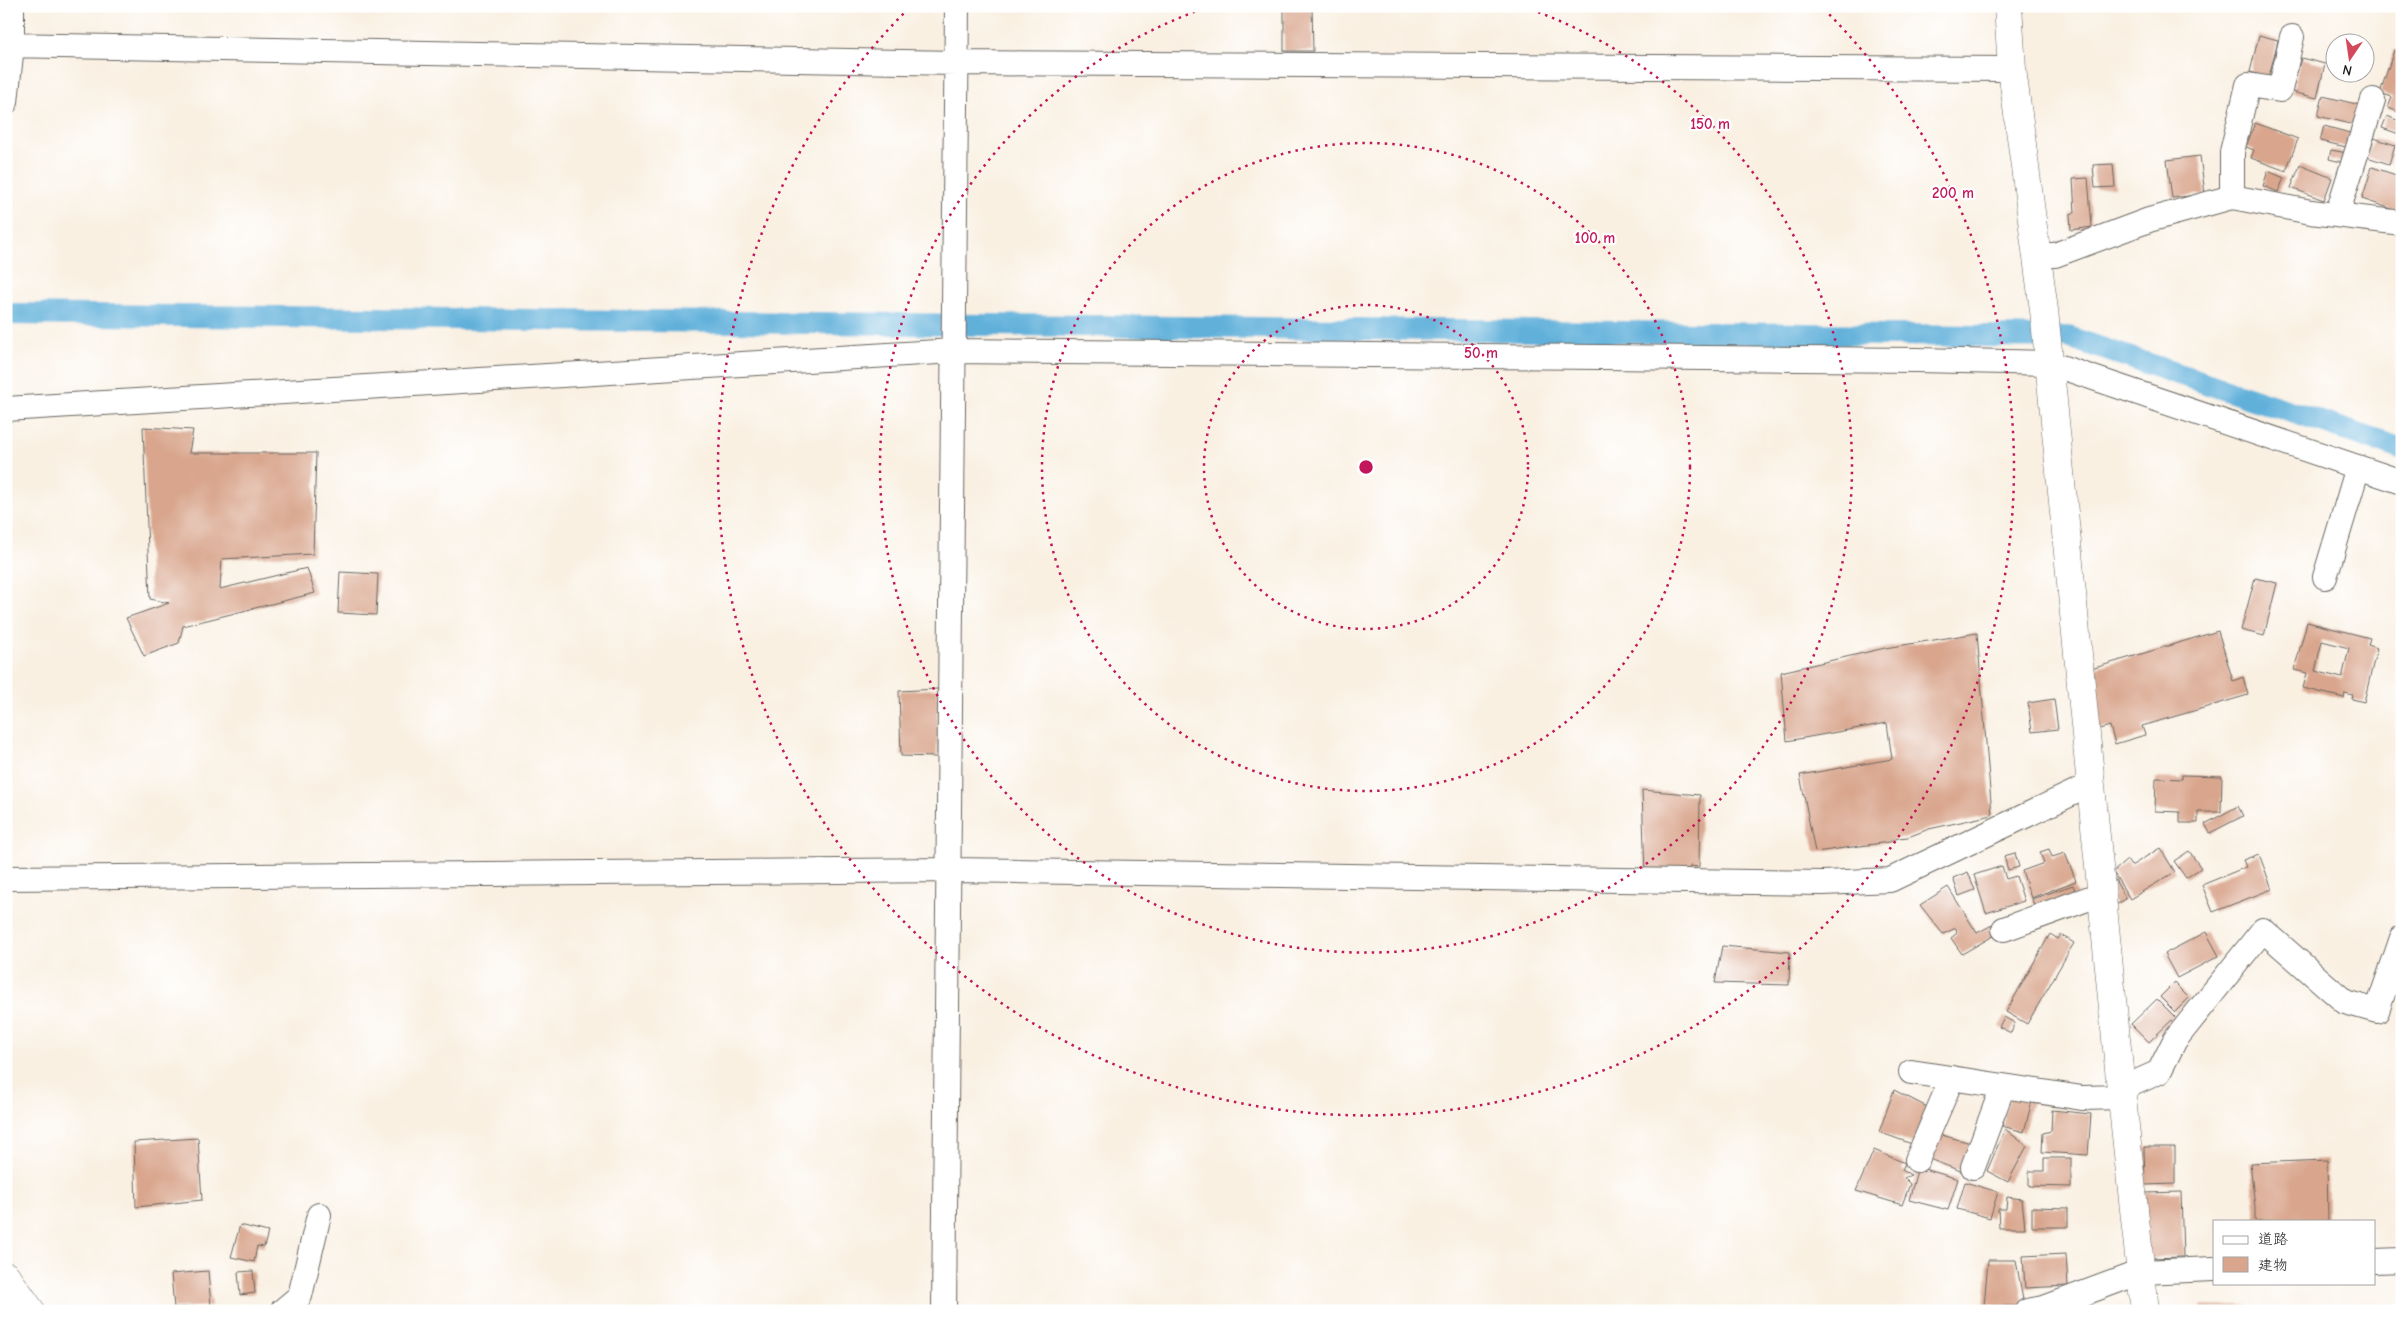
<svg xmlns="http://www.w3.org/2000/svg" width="2408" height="1317" viewBox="0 0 2408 1317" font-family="'Comic Neue','Klee One',sans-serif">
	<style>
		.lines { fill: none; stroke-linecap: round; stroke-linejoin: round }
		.canal { stroke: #60b0da; stroke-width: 22 }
		.building { fill: #d9a68d; fill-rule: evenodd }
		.street-casing { stroke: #696661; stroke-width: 26 }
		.secondary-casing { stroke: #696661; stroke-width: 29 }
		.highway-casing { stroke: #696661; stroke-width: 29 }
		.street { stroke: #fff; stroke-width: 24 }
		.secondary { stroke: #fff; stroke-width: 28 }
		.highway { stroke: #fff; stroke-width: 28 }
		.ring { fill: none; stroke: #c2185b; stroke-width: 2.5; stroke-dasharray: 2.5 5 }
		.centre { fill: #c2185b; stroke: #fff; stroke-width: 2.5 }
		.ring-label { font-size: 15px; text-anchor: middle; font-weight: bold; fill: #c2185b; stroke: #fff; stroke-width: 4.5; stroke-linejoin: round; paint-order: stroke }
	</style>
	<rect width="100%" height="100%" fill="#fff"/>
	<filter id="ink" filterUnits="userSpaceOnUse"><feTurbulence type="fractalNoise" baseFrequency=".02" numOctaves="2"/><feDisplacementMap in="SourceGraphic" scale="10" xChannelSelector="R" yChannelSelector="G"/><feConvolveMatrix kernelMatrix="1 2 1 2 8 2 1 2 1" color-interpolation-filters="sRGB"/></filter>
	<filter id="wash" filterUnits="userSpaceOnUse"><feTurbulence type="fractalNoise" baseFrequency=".0096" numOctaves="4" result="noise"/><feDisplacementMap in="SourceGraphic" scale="20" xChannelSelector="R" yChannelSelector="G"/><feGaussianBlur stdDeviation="1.12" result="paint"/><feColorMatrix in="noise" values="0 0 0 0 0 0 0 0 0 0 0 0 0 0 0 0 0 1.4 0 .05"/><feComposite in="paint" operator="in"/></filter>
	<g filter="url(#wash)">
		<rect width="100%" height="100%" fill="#f9f0e2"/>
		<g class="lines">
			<path class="canal" d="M6,314L2068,337L2402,449"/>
		</g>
		<g id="blocks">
			<path class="building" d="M1284,6H1312L1313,51H1284Z
				M2259,35L2278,40L2269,77L2250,72Z
				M2394,50L2402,52V113L2388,108L2392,97L2380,93Z
				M2301,58L2325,64L2317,98L2292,92Z
				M2323,96L2360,105L2355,125L2318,116Z
				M2387,116L2402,122V135L2382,128Z
				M2255,123L2298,139L2286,171L2251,158L2254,150L2246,147Z
				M2324,126L2350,133L2346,147L2320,141Z
				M2374,138L2395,145L2389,164L2367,157Z
				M2331,150L2347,153L2345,163L2329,159Z
				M2200,156L2205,194L2172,198L2167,160Z
				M2113,164L2115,187L2095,188L2093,165Z
				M2300,165L2332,178L2324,200L2291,188Z
				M2372,167L2402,177V198L2398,211L2362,199Z
				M2268,171L2284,178L2278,192L2263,186Z
				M2088,178L2092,227L2071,230L2070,214L2075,213L2073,179Z
				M143,427L193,430L189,453H316L313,554L222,559L220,589L307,568L315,593L183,626L179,643L144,656L126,618L169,603L150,599Z
				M340,572L378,574L376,615L338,613Z
				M2255,578L2277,583L2264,636L2241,630Z
				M2307,622L2370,638L2368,645L2377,648L2364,702L2352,699L2353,695L2345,693L2344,698L2303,688L2307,673L2294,670ZM2322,641L2349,648L2342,678L2315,671Z
				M2218,631L2233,681L2243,677L2248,695L2142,726L2145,735L2115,744L2110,726L2092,731L2081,672Z
				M1977,633L1992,815L1929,829L1908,837L1898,838L1890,842L1815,852L1800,775L1892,759L1887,723L1787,741L1781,672L1885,648Z
				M938,689L937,757L901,756L899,691Z
				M2054,699L2058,729L2032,732L2028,703Z
				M2182,775L2222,776L2221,812H2198V823H2180V812L2155,811L2156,778L2182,779Z
				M1642,790L1700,795L1699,867L1690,866L1689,875L1645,874Z
				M2238,806L2243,816L2210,833L2205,824Z
				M2160,848L2175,872L2130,899L2113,872L2127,860L2131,866Z
				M2049,849L2052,857L2065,853L2076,881L2031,898L2022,871L2044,863L2040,852Z
				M2189,851L2201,868L2186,878L2174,861Z
				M2015,853L2019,867L2008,870L2004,856Z
				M2259,854L2272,889L2213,912L2202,885L2246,867L2243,860Z
				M2002,866L2006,879L2016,876L2024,901L1986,913L1974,875Z
				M1968,872L1975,890L1959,896L1953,878Z
				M2111,873L2126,899L2114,906Z
				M2073,885L2077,895L2035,909L2032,899Z
				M1948,887L1977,933L1992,925L1995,935L1962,954L1951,938L1957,933L1956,928L1943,934L1920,905Z
				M2206,932L2219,956L2177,978L2164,954Z
				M2050,934L2058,939L2061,935L2074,943L2027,1024L2006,1012Z
				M1722,946L1790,952L1789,985L1715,983Z
				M2174,983L2189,998L2175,1012L2160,997Z
				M2157,999L2175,1017L2149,1042L2131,1024Z
				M2004,1017L2015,1023L2011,1033L1999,1027Z
				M1894,1090L1929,1108L1920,1147L1879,1132Z
				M2010,1096L2032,1101L2024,1132L2002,1126Z
				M2052,1110L2091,1114L2088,1155L2042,1152L2043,1133L2051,1131Z
				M2005,1129L2027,1146L2008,1182L1987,1171Z
				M1938,1134L1971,1143L1963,1172L1929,1159Z
				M198,1138L202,1200L136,1207L134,1142Z
				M2144,1147H2175V1184L2145,1185Z
				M1874,1150L1905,1163L1902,1170L1911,1175L1904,1178L1910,1184L1902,1205L1856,1191Z
				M2044,1158H2071V1187L2029,1186V1171H2044Z
				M2327,1160L2328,1221H2255V1207L2250,1163Z
				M1918,1167L1958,1179L1948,1210L1909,1200Z
				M1965,1182L1998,1192L1990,1218L1957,1209Z
				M2181,1192L2183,1257L2147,1258L2145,1193Z
				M2007,1197L2022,1199L2025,1228H1999L1998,1209H2006Z
				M2032,1207L2068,1208V1227H2032Z
				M240,1225L268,1232L264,1247L257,1246L254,1262L231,1257Z
				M2066,1254L2068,1286L2025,1288L2023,1256Z
				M1988,1260H2016L2024,1306H1984Z
				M208,1271L211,1306L174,1308L171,1274Z
				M253,1271L255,1293L240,1295L238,1272Z
				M2201,1306H2251V1311H2201Z"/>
		</g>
	</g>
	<g filter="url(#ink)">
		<use href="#blocks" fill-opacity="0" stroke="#696661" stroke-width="1"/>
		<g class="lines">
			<defs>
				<path id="street" d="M6,45L956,63L2012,69
					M6,102L12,45V6
					M2232,197V152L2248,85L2280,90L2292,37
					M2337,215L2373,100
					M2037,255H2055L2149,220L2232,197L2311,212L2402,223
					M6,409L954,351L1917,360L2049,363L2402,482
					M2325,577L2358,467
					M6,878L949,870L1823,883L1890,880L2090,785
					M2004,929L2101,894
					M1911,1072L2082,1098L2122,1097
					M2121,1089L2159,1072L2175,1040L2263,930L2345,1002L2377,1011L2402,938
					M1917,1160L1952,1078
					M1973,1167L2003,1086
					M2374,1261L2402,1260
					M282,1311L300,1296L319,1215
					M944,1311L957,6
					M2027,1311L2044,1308L2141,1272L2214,1269"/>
				<path id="secondary" d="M2008,6L2012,69L2044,310L2121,1089L2145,1311"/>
				<path id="highway" d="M6,1276L31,1311"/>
			</defs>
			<use href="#street" class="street-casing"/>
			<use href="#secondary" class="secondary-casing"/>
			<use href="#highway" class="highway-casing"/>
			<use href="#street" class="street"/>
			<use href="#secondary" class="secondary"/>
			<use href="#highway" class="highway"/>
		</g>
	</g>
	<g class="ring">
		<circle cx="1366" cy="467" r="162"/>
		<circle cx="1366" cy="467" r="324"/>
		<path d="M1524 7A486 486 0 1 1 1208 7"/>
		<path d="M1824 9A648 648 0 1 1 908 9"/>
	</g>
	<circle cx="1366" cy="467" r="8" class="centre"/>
	<g class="ring-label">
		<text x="1710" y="129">150 m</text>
		<text x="1953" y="198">200 m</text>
		<text x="1595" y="243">100 m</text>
		<text x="1481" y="358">50 m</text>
	</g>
	<rect width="2408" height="1317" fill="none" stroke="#fff" stroke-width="25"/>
	<rect x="2213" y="1220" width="162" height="65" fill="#ffffff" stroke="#a4a4a4"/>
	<rect x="2223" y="1236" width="25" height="8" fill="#ffffff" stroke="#a4a4a4"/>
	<text x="2258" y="1244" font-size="15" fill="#1c1c1c">道路</text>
	<rect x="2223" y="1257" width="25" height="15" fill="#d9a68d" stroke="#a4a4a4"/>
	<text x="2258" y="1270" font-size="15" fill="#1c1c1c">建物</text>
	<g transform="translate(2350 58) rotate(193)"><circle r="24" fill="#ffffff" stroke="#a4a4a4"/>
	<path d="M0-4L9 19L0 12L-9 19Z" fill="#d1495b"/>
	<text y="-8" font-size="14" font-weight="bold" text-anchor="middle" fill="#1c1c1c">N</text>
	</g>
</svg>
